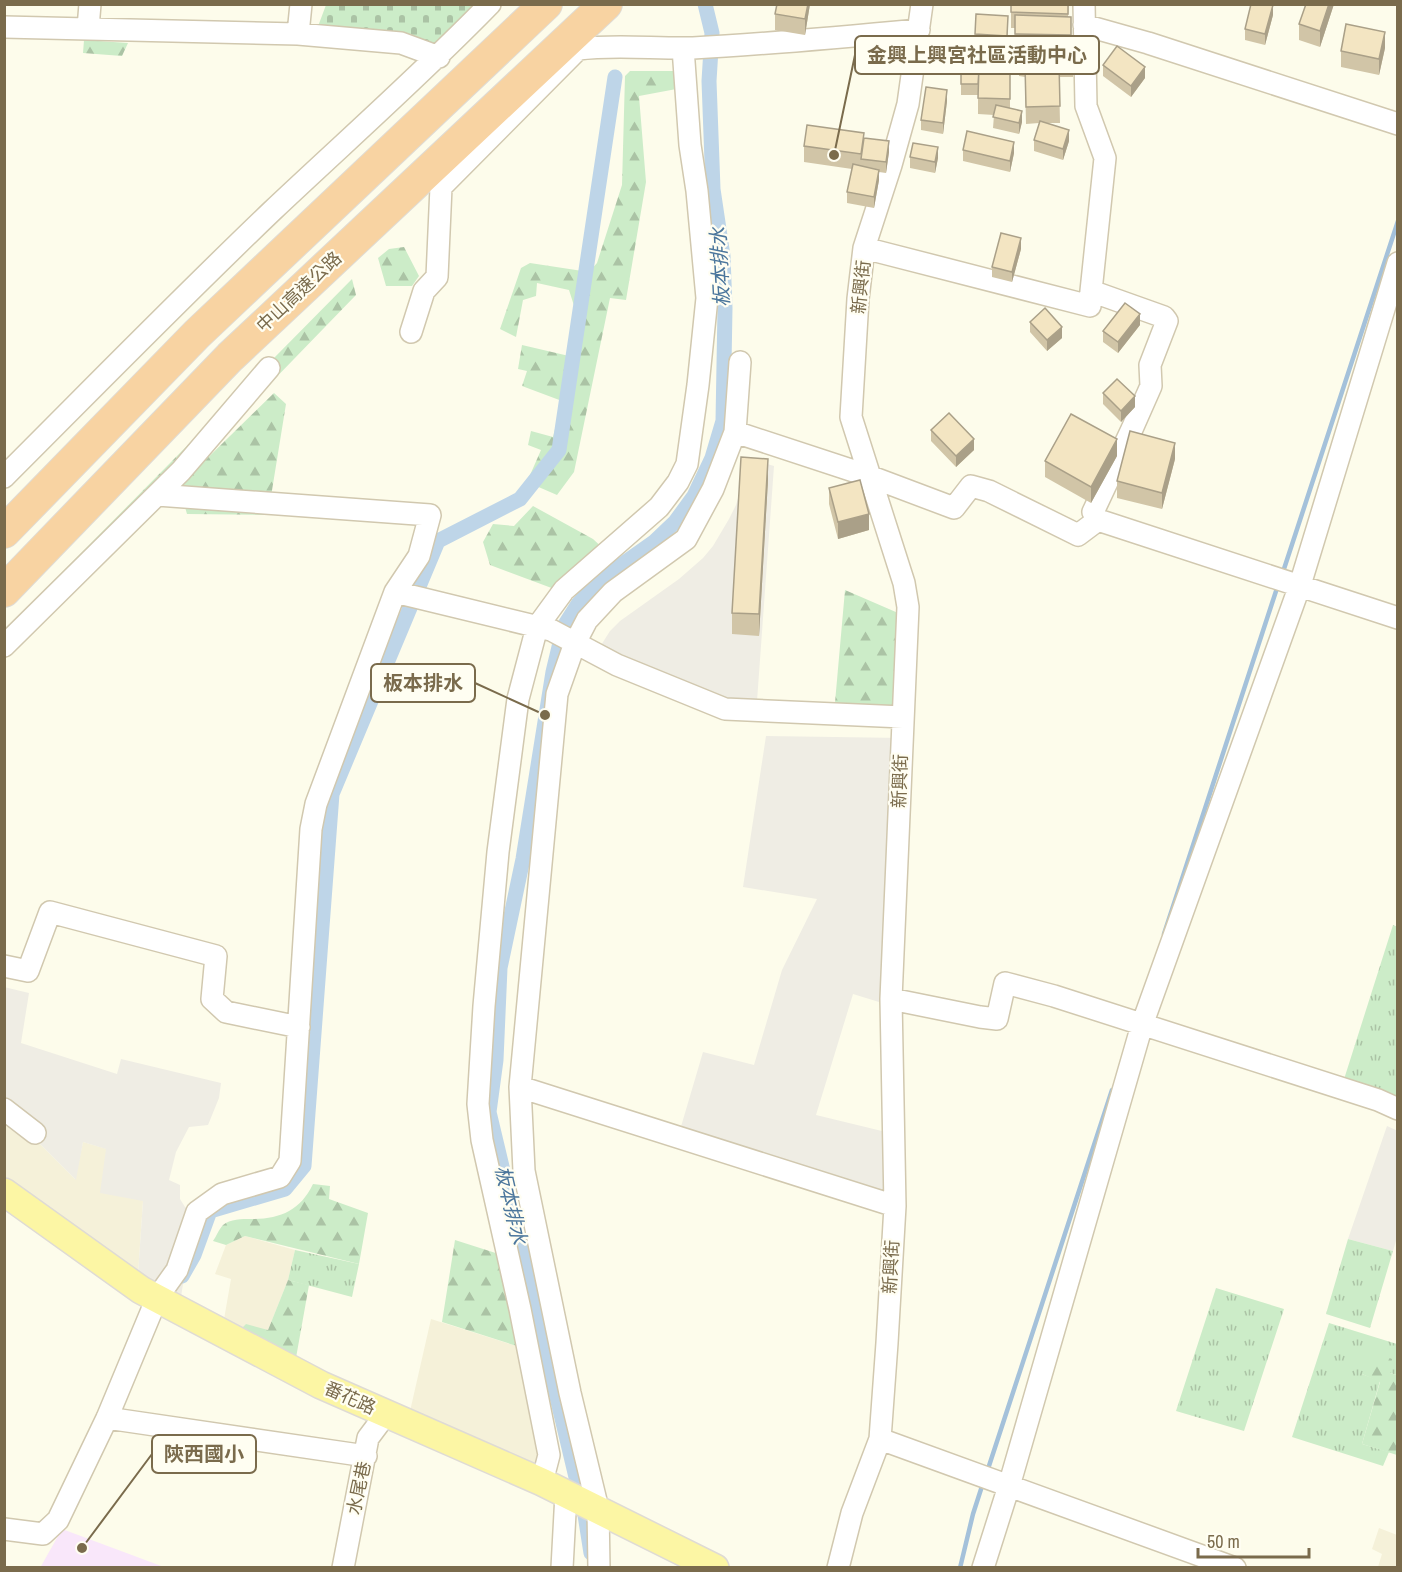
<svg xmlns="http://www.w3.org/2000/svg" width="1402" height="1572" viewBox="0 0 1402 1572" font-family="'Archivo Narrow','Noto Sans TC',sans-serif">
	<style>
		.residential { fill: #f5f1d9 }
		.industrial { fill: #efede4 }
		.education { fill: #f9e7fa }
		.grass { fill: url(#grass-tufts) }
		.forest { fill: url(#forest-firs) }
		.cemetery { fill: url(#cemetery-stones) }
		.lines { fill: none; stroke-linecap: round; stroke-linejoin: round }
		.stream { stroke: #a4c1da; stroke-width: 4.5 }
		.canal { stroke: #bed5e8; stroke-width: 15 }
		.minor-casing { stroke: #d1c8af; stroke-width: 24 }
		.major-casing { stroke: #dfdbd4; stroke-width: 30 }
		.highway-casing { stroke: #dfdbd4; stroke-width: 34 }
		.minor { stroke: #fff; stroke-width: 21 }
		.major { stroke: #fcf6a4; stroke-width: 27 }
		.highway { stroke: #f8d3a2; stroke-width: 32 }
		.wall { fill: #d1c5a7 }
		.shaded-wall { fill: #aaa088 }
		.building { fill: #f3e5c2; stroke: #aaa088; stroke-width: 1.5 }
		.labels { text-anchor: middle; stroke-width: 4.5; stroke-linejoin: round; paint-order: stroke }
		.street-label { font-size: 18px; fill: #7a6b4c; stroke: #fffef2 }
		.water-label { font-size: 20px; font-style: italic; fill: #4b769c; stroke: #fffef2 }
		.leader { fill: none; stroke: #7a6b4c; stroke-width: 2 }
		.callout-dot { fill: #7a6b4c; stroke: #fffef2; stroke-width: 2 }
		.callout { fill: #fffef2; stroke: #7a6b4c; stroke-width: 2 }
		.callout-label { font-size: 20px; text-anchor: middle; font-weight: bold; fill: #7a6b4c }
	</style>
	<defs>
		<pattern id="grass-tufts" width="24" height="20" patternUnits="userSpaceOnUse" patternTransform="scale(1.5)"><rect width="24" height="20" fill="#ccecc8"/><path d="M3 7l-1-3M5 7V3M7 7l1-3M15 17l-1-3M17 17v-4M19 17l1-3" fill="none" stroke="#abc3a5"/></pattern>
		<pattern id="forest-firs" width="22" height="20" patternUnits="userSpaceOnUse" patternTransform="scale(1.5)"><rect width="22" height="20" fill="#ccecc8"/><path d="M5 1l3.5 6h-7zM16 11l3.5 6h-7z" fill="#abc3a5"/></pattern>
		<pattern id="cemetery-stones" width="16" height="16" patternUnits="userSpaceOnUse" patternTransform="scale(1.5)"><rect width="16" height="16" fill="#ccecc8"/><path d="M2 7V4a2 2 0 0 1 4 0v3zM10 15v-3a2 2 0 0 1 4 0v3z" fill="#abc3a5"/></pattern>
	</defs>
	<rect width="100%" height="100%" fill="#fdfceb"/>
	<path class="residential" d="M4,1114L37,1141L75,1179L83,1142L107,1149L143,1201L138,1274L5,1182Z
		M245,1236L295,1250L288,1280L268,1330L234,1336L223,1325L231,1279L215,1274L226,1245Z
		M431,1319L526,1349L552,1457L541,1480L408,1420Z
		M1379,1528L1397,1535V1567H1378L1382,1554L1372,1549Z"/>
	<path class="industrial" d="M750,459L774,466L756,715L598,650L610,631L620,621L679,579L703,558L713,546L729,519L736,505Z
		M766,736L903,738L892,1006L853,994L816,1115L886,1132L887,1190L880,1194L680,1130L703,1052L754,1065L782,970L817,899L743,887Z
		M4,987L29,993L21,1043L117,1074L121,1059L221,1083L219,1098L208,1125L189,1127L176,1152L169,1180L180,1185V1199L185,1207L194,1213L181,1297L138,1274L143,1201L100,1193L106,1149L83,1142L76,1180L37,1141L5,1114Z
		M1387,1126L1398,1131V1234L1393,1251L1348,1239Z"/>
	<path class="education" d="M62,1529L164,1567L40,1568Z"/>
	<path class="grass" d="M1393,925L1398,927L1397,1117L1339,1095Z
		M1348,1239L1393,1251L1370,1328L1326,1314Z
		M295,1250L359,1264L352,1297L288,1280Z
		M1216,1288L1284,1309L1244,1431L1176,1411Z
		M1329,1323L1397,1344V1375L1390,1373L1362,1374L1380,1381L1362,1444L1389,1452L1383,1466L1292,1437Z"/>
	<path class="forest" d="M84,40L128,43L122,56L83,53Z
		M630,71H686L687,87L639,96L646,182L626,300L610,298L574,472L557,495L527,482L541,450L528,445L531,431L553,437L562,401L522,386L527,371L518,369L522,345L569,356L577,315L569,290L537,283L536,296L523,300L516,337L500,329L521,268L530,263L589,272L597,263L622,185L625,76Z
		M404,247L419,276L412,286H386L378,258L389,249Z
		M352,279L356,295L5,657V630Z
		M274,393L286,404L268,515L187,514L179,486Z
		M533,506L593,539L607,552L616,569L573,596L490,565L483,542L493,524L514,526Z
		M845,590L912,619L904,725H833Z
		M313,1184L330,1186L329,1199L368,1213L359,1264L245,1236L226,1245L213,1241C216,1237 219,1229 223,1225C230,1219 242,1219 251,1219C280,1219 300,1211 313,1184Z
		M455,1240L505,1256L526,1349L442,1322Z
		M288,1280L309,1285L294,1369L234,1336L246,1324L268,1330Z
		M1372,1351L1392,1359L1390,1373L1397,1375V1455L1362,1444L1380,1382L1362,1374Z"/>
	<path class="cemetery" d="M326,5H491L432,55L317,47L314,37Z"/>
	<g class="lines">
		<path class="stream" d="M1282,575L1398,221
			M1164,934L1278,585
			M987,1472L1112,1090
			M960,1568L973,1514L983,1483"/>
		<path class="canal" d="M182,1276L194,1255L210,1211L285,1189L304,1166L332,794L438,541L520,499L559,450L615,77
			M591,1553L585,1515L489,1112L496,1060L500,968L523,859L553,672L564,626L578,604L603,578L654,542L675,522L694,496L712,458L723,421L725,308L723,256L713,189L709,81L712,33L705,4"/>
		<defs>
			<path id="minor" d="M1084,4L1086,106L1105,158L1091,291
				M1084,25L1148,43L1398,124
				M4,27L298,34L401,43L439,57
				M88,28L90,4
				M298,34L301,4
				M864,248L1090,306L1091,291L1164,317L1167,321L1150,365L1151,386L1132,429L1093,512L1098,520
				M411,332L424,291L437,277L441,187L578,49C616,44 655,49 693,48C769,44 844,37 919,30
				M740,362L735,432L713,489L686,539L613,592L587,620L575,643L557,694L520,1087L895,1206
				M735,432L869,476L954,508L971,486L989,491L1078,535L1098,520L1398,618
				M4,477C93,388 181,298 272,211C345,142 420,76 490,4
				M157,495L430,515L419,556L395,592L551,630L617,665L725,709L903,717
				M4,646L181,471L269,368
				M4,966L28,971L50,912L216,956L212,999L226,1012L299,1027
				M891,999L980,1017L997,1019L1005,983L1054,996L1378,1100L1398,1109
				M520,1087L524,1171L570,1393L598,1509L599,1568
				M4,1109L35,1133
				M107,1418L366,1456
				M880,1439L1235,1568
				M542,1482L549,1455L520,1309L482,1140L478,1104L484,1006L498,852L518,699L537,627L564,590L659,507L678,482L687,464L698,385L707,298L697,191L690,145L683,48
				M4,1529L43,1534L58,1520L107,1418L157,1298L177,1270L197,1212L222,1194L280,1177L290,1161L311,829L316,804L395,592
				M343,1568L368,1438L386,1414
				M562,1568L566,1494
				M838,1568L852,1513L880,1439L887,1343L895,1206L891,999L908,607L904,583L851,417L858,299L864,248L891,165L908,104L922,4
				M983,1568L1009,1486L1142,1025L1300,585L1398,263"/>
			<path id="major" d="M4,1192L141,1290L321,1385L542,1482L715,1568"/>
			<path id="highway" d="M4,532L197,334L546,4
				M4,591L230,357L606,4"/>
		</defs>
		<use href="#minor" class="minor-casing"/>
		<use href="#major" class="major-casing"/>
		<use href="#highway" class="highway-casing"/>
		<use href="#minor" class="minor"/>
		<use href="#major" class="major"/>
		<use href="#highway" class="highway"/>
	</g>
	<path class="wall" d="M777,4H810L805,35L775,30V14Z
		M1011,4H1069L1068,17H1071V39H1073V77H1059L1060,123H1046L1069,141L1063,160L1034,151V140L1039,123L1026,124L1025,77L1019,76V50H1016L1017,73L1010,74V108L1022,122L1019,134L993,128L994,115L978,114V95H961V70H979L978,49L1015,47V28H1011Z
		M1334,4L1320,47L1299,40V24Z
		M976,14L1008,27L1007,46L975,45Z
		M1273,15L1265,45L1245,40V29Z
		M1385,48L1379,75L1341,67V51Z
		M1103,65L1145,78L1131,97L1103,76Z
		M947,101L943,134L921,130V120Z
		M804,146L889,152L886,173L879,172V180L874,208L847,203V192L852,169L804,162Z
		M963,150L1014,153L1010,172L963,161Z
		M910,157L938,158L935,173L910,168Z
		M1021,249L1012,282L992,277V267Z
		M1030,322L1062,338L1047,351L1030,332Z
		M1140,325L1118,353L1103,342V331Z
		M1103,393L1135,407L1121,422L1103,404Z
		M931,430L974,450L956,467L931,441Z
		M1117,456L1091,503L1045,477V461Z
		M1175,459L1162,509L1117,498V481Z
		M768,480L759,636L732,634V613Z
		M829,488L869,530L838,539L829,504Z"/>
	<path class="shaded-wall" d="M808,4H810L805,35V19Z
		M1329,4H1334L1320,47V31Z
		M1273,5V15L1265,45V34Z
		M1385,32V48L1379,75V59Z
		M1145,67V78L1131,97V86Z
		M947,90V101L943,134V123Z
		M1022,111V122L1019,134V123Z
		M1069,130V141L1063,160V149Z
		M889,141V152L886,173V162Z
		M1014,142V153L1010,172V161Z
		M938,147V158L935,173V162Z
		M879,170V180L874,208V197Z
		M1021,238V249L1012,282V272Z
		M1140,314V325L1118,353V342Z
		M1062,327V338L1047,351V340Z
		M1135,396V407L1121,422V411Z
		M974,439V450L956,467V456Z
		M1117,439V456L1091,503V487Z
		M1175,443V459L1162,509V493Z
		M768,459V480L759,636V614Z
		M869,514V530L838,539V522Z"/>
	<path class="building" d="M777,4H808L805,19L775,14Z
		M1011,4H1068V14L1011,12Z
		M1251,4L1273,5L1265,34L1245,29Z
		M1306,4H1329L1320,31L1299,24Z
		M976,14L1008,16L1007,36L975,34Z
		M1015,15L1071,17V35L1015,34Z
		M1346,24L1385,32L1379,59L1341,51Z
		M1117,46L1145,67L1131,86L1103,65Z
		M1059,64L1060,106L1026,107L1025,65Z
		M979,65L1010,66V99L978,98Z
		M961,70H979L978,84H961Z
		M926,87L947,90L943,123L921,120Z
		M996,105L1022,111L1019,123L993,117Z
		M1040,121L1069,130L1063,149L1034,140Z
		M807,125L864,133L861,154L804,146Z
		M967,131L1014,142L1010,161L963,150Z
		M864,138L889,141L886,162L861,159Z
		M913,143L938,147L935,162L910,157Z
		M853,164L879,170L874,197L847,192Z
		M1001,233L1021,238L1012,272L992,267Z
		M1125,303L1140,314L1118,342L1103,331Z
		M1045,308L1062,327L1047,340L1030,322Z
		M1117,379L1135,396L1121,411L1103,393Z
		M949,413L974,439L956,456L931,430Z
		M1071,414L1117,439L1091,487L1045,461Z
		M1130,431L1175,443L1162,493L1117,481Z
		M741,457L768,459L759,614L732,613Z
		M860,480L869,514L838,522L829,488Z"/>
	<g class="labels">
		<g class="street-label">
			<text transform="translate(861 287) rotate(-84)" y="6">新興街</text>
			<text transform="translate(299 292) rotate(-43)" y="6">中山高速公路</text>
			<text transform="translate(900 781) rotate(-88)" y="6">新興街</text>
			<text transform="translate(891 1267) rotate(-87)" y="6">新興街</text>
			<text transform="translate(350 1398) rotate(24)" y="6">番花路</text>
			<text transform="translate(359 1488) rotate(-78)" y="6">水尾巷</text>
		</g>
		<g class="water-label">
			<text transform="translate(720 267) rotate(-93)" y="7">板本排水</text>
			<text transform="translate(511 1205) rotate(77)" y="7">板本排水</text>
		</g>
	</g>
	<path class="leader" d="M834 155L855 55M545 715L475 683M82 1548L152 1454"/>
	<g class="callout-dot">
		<circle cx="834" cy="155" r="6"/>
		<circle cx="545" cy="715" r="6"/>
		<circle cx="82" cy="1548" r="6"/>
	</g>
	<g class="callout">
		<rect x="855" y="36" width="244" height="38" rx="6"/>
		<rect x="371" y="664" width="104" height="38" rx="6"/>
		<rect x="152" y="1435" width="104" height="38" rx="6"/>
	</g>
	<g class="callout-label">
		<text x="977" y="62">金興上興宮社區活動中心</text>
		<text x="423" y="690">板本排水</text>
		<text x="204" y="1461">陝西國小</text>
	</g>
	<rect width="1402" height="1572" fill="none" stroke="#7a6b4c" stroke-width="12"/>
	<path d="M1198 1548v9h111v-9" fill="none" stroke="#7a6b4c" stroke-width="3"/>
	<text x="1207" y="1548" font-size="18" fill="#7a6b4c" stroke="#fffef2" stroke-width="4.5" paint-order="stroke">50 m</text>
</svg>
